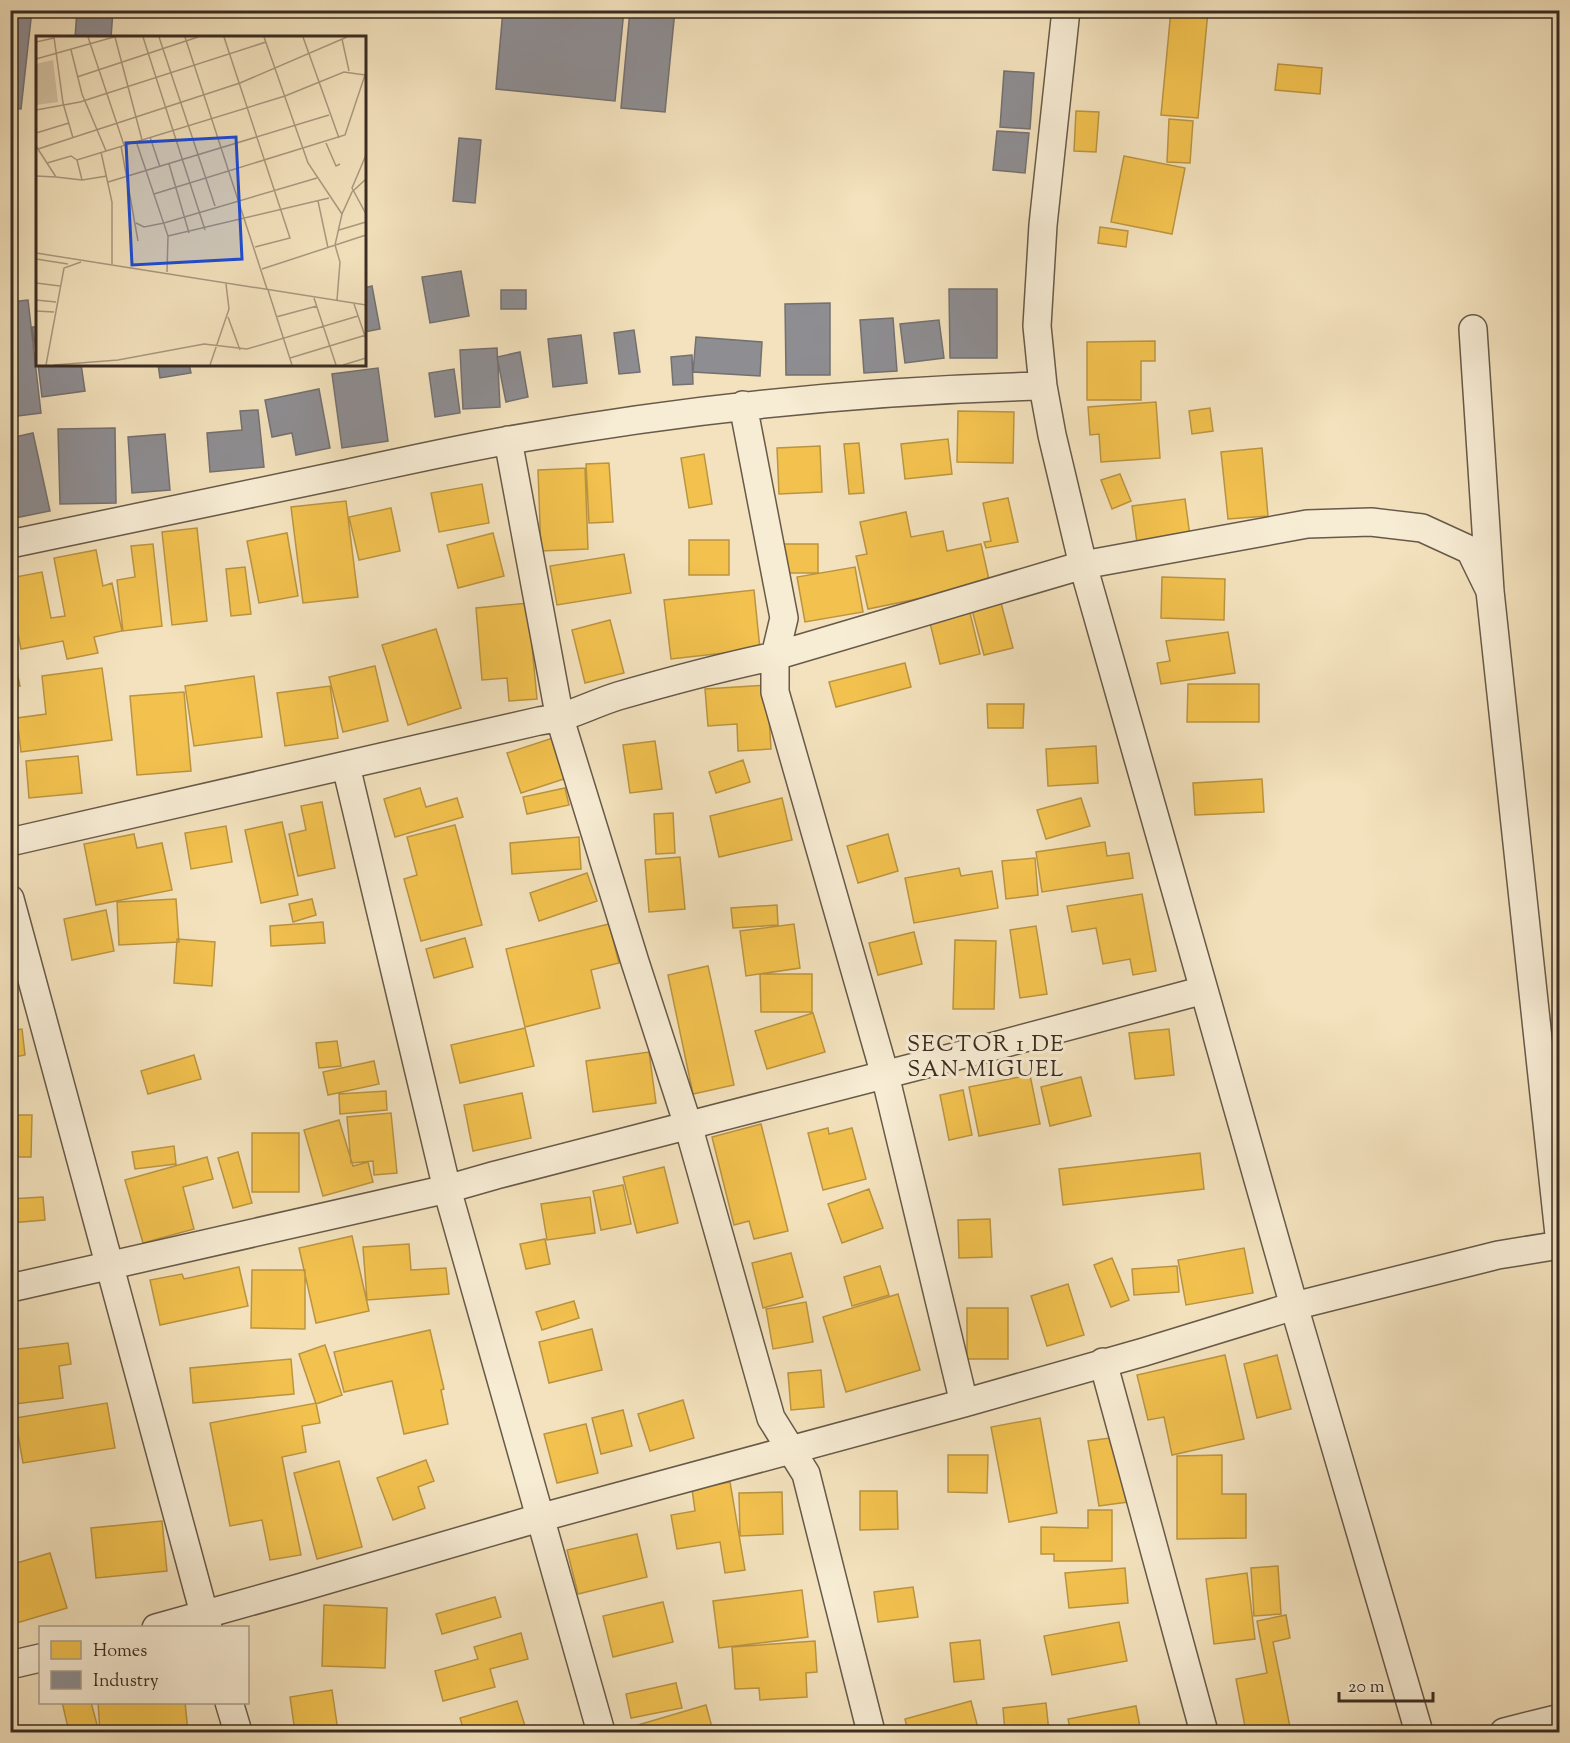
<svg xmlns="http://www.w3.org/2000/svg" width="1570" height="1743" viewBox="0 0 1570 1743" font-family="'Sorts Mill Goudy',serif">
	<style>
		.homes { fill: #f2c14e; stroke: #bb9441; stroke-width: 1.5 }
		.industry { fill: #8d8d92; stroke: #747070; stroke-width: 1.5 }
		.lines { fill: none; stroke-linecap: round; stroke-linejoin: round }
		.minor-casing { stroke: #685a49; stroke-width: 30 }
		.minor { stroke: #f7ecd4; stroke-width: 27 }
		.labels { text-anchor: middle; stroke-width: 6; stroke-linejoin: round; paint-order: stroke }
		.neighbourhood-label { font-size: 22px; letter-spacing: 1.5px; fill: #3a2c22; stroke: #f7ecd4 }
		.inset-road { fill: none; stroke: #a9997f; stroke-width: 1.5 }
		.view { fill: #1d4ed8; fill-opacity: 0.15; stroke: #1d4ed8; stroke-width: 3 }
		.inset-edge { fill: none; stroke: #3a2c22; stroke-width: 3 }
	</style>
	<rect width="100%" height="100%" fill="#f3e2bd"/>
	<filter id="stains"><feTurbulence type="fractalNoise" baseFrequency=".00333" numOctaves="4"/><feColorMatrix values="0 0 0 0 .2 0 0 0 0 .09 0 0 0 0 .02 0 0 0 .5 -.17"/></filter>
	<radialGradient id="worn" r=".72"><stop offset=".6" stop-color="#630" stop-opacity="0"/><stop offset="1" stop-color="#630" stop-opacity=".3"/></radialGradient>
	<path class="homes" d="M1171,10L1208,11L1198,118L1161,115Z
		M1278,64L1322,68L1320,94L1275,90Z
		M1076,111L1099,112L1096,152L1074,151Z
		M1169,119L1193,121L1190,163L1167,162Z
		M1124,156L1185,168L1172,234L1111,222Z
		M1100,227L1128,231L1126,247L1098,243Z
		M1155,341V361H1141V400H1087V342Z
		M1156,402L1160,458L1101,462L1099,434L1090,435L1088,407Z
		M1210,408L1213,431L1192,434L1189,411Z
		M958,411L1014,412L1013,463L957,462Z
		M948,439L952,474L905,479L901,444Z
		M859,443L864,493L849,494L844,444Z
		M820,446L822,492L779,494L777,448Z
		M1262,448L1268,516L1228,519L1221,452Z
		M704,454L712,504L689,508L681,458Z
		M609,463L613,522L589,523L586,464Z
		M585,468L588,549L541,551L538,470Z
		M1120,474L1131,501L1112,509L1101,480Z
		M482,484L489,523L439,532L431,493Z
		M1008,498L1018,542L986,548L984,542L991,541L983,503Z
		M1185,499L1190,536L1137,543L1132,506Z
		M346,501L358,597L303,603L291,507Z
		M391,508L400,551L359,560L349,517Z
		M906,512L911,537L943,531L947,551L981,544L990,584L868,609L856,556L867,554L860,522Z
		M197,528L207,621L172,625L162,532Z
		M287,533L298,596L259,603L247,541Z
		M493,533L504,576L458,588L447,545Z
		M689,540H729V575H689Z
		M153,544L162,626L123,631L117,580L135,577L131,546Z
		M783,544H818V573H783Z
		M96,550L103,586L112,583L122,631L94,637L98,653L67,659L63,641L21,649L10,595V578L42,572L51,618L65,616L54,558Z
		M624,554L631,593L557,605L550,566Z
		M245,567L251,614L231,616L226,569Z
		M855,567L863,612L805,622L797,577Z
		M1162,577L1225,579L1224,620L1161,618Z
		M754,590L760,649L671,659L664,600Z
		M528,603L537,699L509,701L507,678L482,680L476,608Z
		M1001,603L1013,648L984,655L972,610Z
		M970,613L980,654L940,664L930,623Z
		M610,620L624,673L585,683L572,630Z
		M436,629L461,708L408,725L382,645Z
		M1228,632L1235,673L1161,684L1157,663L1170,661L1166,641Z
		M10,638L20,686L10,687Z
		M905,663L911,687L836,707L829,682Z
		M375,666L388,721L343,732L329,677Z
		M102,668L112,740L21,752L17,718L46,714L42,676Z
		M254,676L262,737L194,746L185,686Z
		M1188,684H1259V722H1187Z
		M767,685L771,749L738,751L737,724L708,726L705,689Z
		M330,686L338,738L285,746L277,693Z
		M184,692L191,771L137,775L130,696Z
		M987,704H1024L1023,728H988Z
		M559,736L573,776L521,793L507,753Z
		M655,741L662,789L630,793L623,745Z
		M1096,746L1098,783L1048,786L1046,749Z
		M78,756L82,793L29,798L26,761Z
		M743,760L750,782L716,793L709,772Z
		M1262,779L1264,812L1195,815L1193,783Z
		M420,788L426,807L457,798L463,817L395,837L384,799Z
		M565,788L569,805L527,814L523,797Z
		M782,798L792,840L719,857L710,816Z
		M1081,798L1090,826L1046,839L1037,810Z
		M322,802L335,868L298,876L289,834L306,830L301,806Z
		M673,813L675,853L656,854L654,814Z
		M282,822L298,895L261,903L245,830Z
		M455,825L482,925L421,941L404,879L417,875L407,837Z
		M226,826L232,862L191,869L185,833Z
		M134,834L137,848L162,843L172,890L96,905L84,844Z
		M888,834L898,871L858,883L847,846Z
		M579,837L581,869L512,874L510,843Z
		M1105,842L1107,856L1129,853L1133,878L1042,892L1036,852Z
		M680,857L685,909L649,912L645,860Z
		M1035,858L1038,895L1006,899L1002,861Z
		M959,868L961,876L992,871L998,908L914,923L905,878Z
		M587,873L597,901L539,921L530,893Z
		M1142,894L1156,971L1133,975L1130,959L1103,964L1096,928L1072,932L1067,906Z
		M176,899L179,942L119,945L117,902Z
		M312,899L316,915L293,922L289,904Z
		M777,905L778,925L733,928L731,908Z
		M106,910L114,951L72,960L64,919Z
		M323,922L325,943L271,946L270,926Z
		M609,924L619,963L591,970L600,1008L525,1027L506,949Z
		M794,924L800,968L746,976L740,931Z
		M1036,926L1047,994L1020,998L1010,930Z
		M914,932L922,964L878,975L869,943Z
		M465,938L473,967L434,978L426,949Z
		M177,939L215,942L212,986L174,983Z
		M955,940L996,941L994,1009H953Z
		M708,966L734,1085L693,1094L668,975Z
		M760,974H812V1012H761Z
		M813,1013L825,1052L767,1069L755,1031Z
		M525,1028L534,1066L460,1083L451,1045Z
		M22,1029L25,1055L10,1058V1031Z
		M1169,1029L1174,1075L1135,1079L1129,1033Z
		M337,1041L341,1066L319,1068L316,1043Z
		M649,1052L656,1103L593,1112L586,1061Z
		M194,1055L201,1079L148,1094L141,1071Z
		M374,1061L379,1084L328,1095L323,1072Z
		M1030,1075L1040,1124L979,1136L969,1087Z
		M1081,1077L1091,1116L1050,1126L1041,1087Z
		M963,1090L972,1135L949,1140L940,1095Z
		M386,1091L387,1110L340,1114L339,1094Z
		M522,1093L531,1138L473,1151L464,1105Z
		M391,1113L397,1173L374,1175L373,1161L351,1163L347,1117Z
		M10,1115H32L31,1157H10Z
		M339,1120L353,1166L368,1162L373,1182L323,1196L304,1130Z
		M761,1124L788,1231L754,1239L749,1221L734,1225L712,1137Z
		M828,1128L829,1134L852,1128L866,1179L823,1190L808,1133Z
		M252,1133H299V1192H252Z
		M174,1146L176,1164L135,1169L132,1152Z
		M238,1152L252,1203L233,1208L218,1158Z
		M1200,1153L1204,1189L1063,1205L1059,1169Z
		M207,1157L213,1179L183,1187L194,1229L143,1243L125,1180Z
		M664,1167L678,1223L637,1233L623,1177Z
		M623,1185L631,1224L601,1230L593,1191Z
		M869,1189L883,1228L842,1243L828,1204Z
		M43,1197L45,1220L10,1223V1199Z
		M590,1197L595,1233L547,1240L541,1204Z
		M990,1219L992,1257L959,1258L958,1220Z
		M352,1236L369,1311L316,1323L299,1248Z
		M545,1239L550,1264L526,1269L520,1244Z
		M409,1244L411,1270L446,1268L449,1294L367,1300L363,1247Z
		M1244,1248L1253,1293L1186,1305L1178,1260Z
		M791,1253L803,1297L763,1308L752,1263Z
		M1112,1258L1129,1300L1111,1307L1094,1265Z
		M880,1266L889,1295L852,1306L844,1277Z
		M1177,1266L1179,1292L1134,1295L1132,1269Z
		M239,1267L248,1306L160,1325L150,1280L182,1274L184,1279Z
		M252,1270H305V1329L251,1328Z
		M1068,1284L1084,1335L1047,1346L1031,1296Z
		M898,1294L920,1370L846,1392L823,1317Z
		M574,1301L579,1318L542,1330L536,1312Z
		M806,1302L813,1342L773,1349L766,1309Z
		M967,1308H1008V1359H967Z
		M592,1329L602,1370L549,1383L539,1342Z
		M430,1330L444,1389L441,1390L448,1424L404,1434L392,1381L344,1392L334,1352Z
		M68,1343L71,1364L59,1366L63,1398L15,1404L10,1371V1350Z
		M325,1345L342,1395L316,1404L299,1354Z
		M1225,1355L1244,1439L1172,1455L1164,1417L1148,1420L1137,1375Z
		M1277,1355L1291,1409L1257,1418L1244,1364Z
		M291,1359L294,1394L193,1403L190,1368Z
		M821,1370L824,1407L791,1410L788,1373Z
		M683,1400L694,1438L650,1451L638,1414Z
		M107,1403L115,1448L23,1463L15,1418Z
		M316,1403L320,1423L302,1426L306,1452L282,1457L301,1555L270,1560L262,1520L230,1526L210,1423Z
		M623,1410L632,1446L601,1454L592,1418Z
		M1040,1418L1057,1513L1009,1522L991,1427Z
		M586,1424L598,1473L557,1483L544,1434Z
		M1117,1437L1128,1502L1099,1506L1088,1441Z
		M948,1455H988L987,1493L948,1492Z
		M1222,1455V1494H1246V1538L1177,1539V1456Z
		M426,1460L434,1481L418,1487L425,1508L393,1520L377,1478Z
		M339,1461L362,1547L317,1559L294,1473Z
		M730,1482L745,1570L725,1573L720,1542L677,1549L671,1515L695,1511L692,1489Z
		M860,1491H897L898,1529L860,1530Z
		M782,1492L783,1534L740,1536L739,1493Z
		M1088,1510H1112V1561H1054V1554H1041V1527L1088,1528Z
		M162,1521L167,1571L96,1578L91,1528Z
		M637,1534L647,1577L578,1594L567,1550Z
		M50,1553L67,1608L10,1625V1565Z
		M1278,1566L1281,1614L1254,1616L1251,1568Z
		M1125,1568L1128,1603L1069,1608L1065,1573Z
		M1247,1573L1255,1639L1214,1644L1206,1579Z
		M913,1587L918,1617L878,1622L874,1592Z
		M802,1590L808,1637L719,1648L713,1601Z
		M495,1597L501,1617L442,1634L436,1614Z
		M663,1602L673,1642L613,1657L603,1616Z
		M324,1605L387,1608L385,1668L322,1666Z
		M1286,1615L1290,1638L1273,1642L1291,1732H1246L1236,1679L1267,1673L1257,1621Z
		M1119,1622L1127,1661L1052,1675L1044,1636Z
		M521,1633L528,1659L490,1669L495,1687L443,1701L435,1671L478,1659L474,1647Z
		M980,1640L984,1679L954,1682L950,1643Z
		M815,1641L817,1672L806,1673L807,1697L760,1700L759,1688L735,1689L732,1647Z
		M676,1683L682,1708L631,1718L626,1694Z
		M332,1690L338,1731L295,1732L290,1697Z
		M517,1701L527,1732H464L460,1718Z
		M971,1701L979,1732H908L905,1719Z
		M62,1702H91L99,1732H69Z
		M98,1702H185L188,1732H100Z
		M1046,1703L1049,1732H1005L1003,1708Z
		M706,1705L713,1731L633,1732L631,1727Z
		M1136,1706L1141,1732H1071L1068,1719Z
		M840,1726L842,1732H816Z
		M214,1728L215,1732H186Z"/>
	<path class="industry" d="M10,10H32L21,109L10,108Z
		M77,10H113L111,38H75Z
		M503,10H624L615,101L496,89Z
		M630,10H675L665,112L621,108Z
		M1004,71L1034,73L1030,129L1000,127Z
		M997,131L1029,133L1025,173L993,170Z
		M459,138L481,140L475,203L453,201Z
		M461,271L469,316L430,323L422,277Z
		M372,286L380,329L364,332V288Z
		M949,289H997V358H950Z
		M501,290H526V309H501Z
		M28,300L41,413L10,417V302Z
		M830,303V375H786L785,304Z
		M893,318L897,371L864,373L860,320Z
		M939,320L944,358L905,363L900,324Z
		M32,327H38V364Z
		M634,330L640,372L619,374L614,333Z
		M581,335L587,383L553,387L548,339Z
		M696,337L762,342L760,376L693,372Z
		M497,348L500,407L463,409L460,350Z
		M520,352L528,397L506,402L497,357Z
		M692,355L693,384L673,385L671,357Z
		M38,364H81L85,391L42,397Z
		M158,364H189L191,373L160,378Z
		M378,368L388,441L342,448L332,374Z
		M454,369L460,413L435,417L429,373Z
		M319,389L330,448L296,455L292,433L272,437L265,400Z
		M258,410L264,467L210,472L207,433L242,430L240,411Z
		M115,428L116,503L60,504L58,429Z
		M33,433L50,511L10,519V438Z
		M165,434L170,490L132,493L128,437Z"/>
	<g class="lines">
		<defs>
			<path id="minor" d="M1066,10L1043,225L1037,326L1043,386L1052,435L1083,565L1294,1306L1419,1732
				M1473,329L1490,591L1560,1244
				M743,405L784,618L775,656V692L885,1075L964,1403
				M508,440L560,719L635,962L688,1125L771,1418L806,1474L871,1732
				M10,544C120,521 230,498 340,475C396,463 453,450 510,440C686,409 864,390 1043,386
				M346,766L447,1189L601,1732
				M10,842L539,721C569,718 589,705 618,696C670,681 722,667 775,656L1083,565L1307,524L1371,522L1422,528L1470,550L1490,591
				M10,899L208,1628
				M10,1288L447,1189L496,1175L965,1054L1204,990
				M1103,1362L1204,1732
				M156,1628L299,1588L539,1518L964,1403L1144,1352L1294,1306L1498,1255L1560,1245
				M10,1665L40,1658
				M229,1702L238,1732
				M1504,1732L1560,1718"/>
		</defs>
		<use href="#minor" class="minor-casing"/>
		<use href="#minor" class="minor"/>
	</g>
	<g class="labels">
		<g class="neighbourhood-label">
			<text x="986" y="1051">SECTOR 1 DE<tspan x="986" dy="25">SAN MIGUEL</tspan></text>
		</g>
	</g>
	<g transform="translate(36 36)">
		<rect width="330" height="330" fill="#f3e2bd"/>
		<path d="M17,24L22,66L0,69V28Z" fill="#d4c3a3"/>
		<path class="inset-road" d="M18,1L27,67L37,102M52,1L88,109M79,1L106,104M107,1L169,194M123,1L179,170M149,1L231,253M188,1L254,202L219,211M228,1L272,127L306,178M267,1L303,102M306,3L313,35M0,6L18,2M35,14L46,58L70,115M0,23L78,1M41,41L162,1M0,74L44,66L230,6M0,97L33,87M114,101L124,131M100,105L132,200L131,236M290,107L300,130L304,128M0,110L20,141L46,144L71,140M85,110L102,205M2,113L204,47L311,1M65,116L76,166V228M330,119L316,152L330,178M41,124L46,144M11,127L35,120L41,124L249,60L308,36L329,39M133,128L153,197M0,140L19,141M72,146L293,79M118,158L309,99L330,36M282,165L292,212M100,187L108,191L128,187L281,142M303,194L330,186M132,200L293,162M0,217L330,269M0,223L32,228M226,233L330,199M0,247L24,250M232,254L256,329M278,262L300,329M0,264L20,266M301,264L304,226L299,209L306,178L316,156L330,143M318,268L330,303M0,275L18,276M192,281L204,314M240,281L281,270M254,322L330,299M10,329L28,232L45,226M18,329L82,324L168,308L211,313L322,280M174,329L193,273L190,248M307,329L330,322"/>
		<path class="view" d="M200,101L206,223L96,229L90,107Z"/>
		<rect width="330" height="330" class="inset-edge"/>
	</g>
	<rect width="1570" height="1743" fill="none" stroke="#f3e2bd" stroke-width="36"/>
	<rect x="12" y="12" width="1546" height="1719" fill="none" stroke="#3a2c22" stroke-width="3"/>
	<rect x="18" y="18" width="1534" height="1707" fill="none" stroke="#3a2c22" stroke-width="1.5"/>
	<rect x="39" y="1626" width="210" height="78" fill="#f7ecd4" stroke="#ab9f8d" stroke-width="1.5"/>
	<rect x="51" y="1641" width="30" height="18" fill="#f2c14e" stroke="#ab9f8d" stroke-width="1.5"/>
	<text x="93" y="1656" font-size="18" fill="#3a2c22">Homes</text>
	<rect x="51" y="1671" width="30" height="18" fill="#8d8d92" stroke="#ab9f8d" stroke-width="1.5"/>
	<text x="93" y="1686" font-size="18" fill="#3a2c22">Industry</text>
	<path d="M1339 1692v9h94v-9" fill="none" stroke="#3a2c22" stroke-width="3"/>
	<text x="1348" y="1692" font-size="18" fill="#3a2c22" stroke="#f7ecd4" stroke-width="4.5" paint-order="stroke">20 m</text>
	<rect width="100%" height="100%" filter="url(#stains)"/>
	<rect width="100%" height="100%" fill="url(#worn)"/>
</svg>
